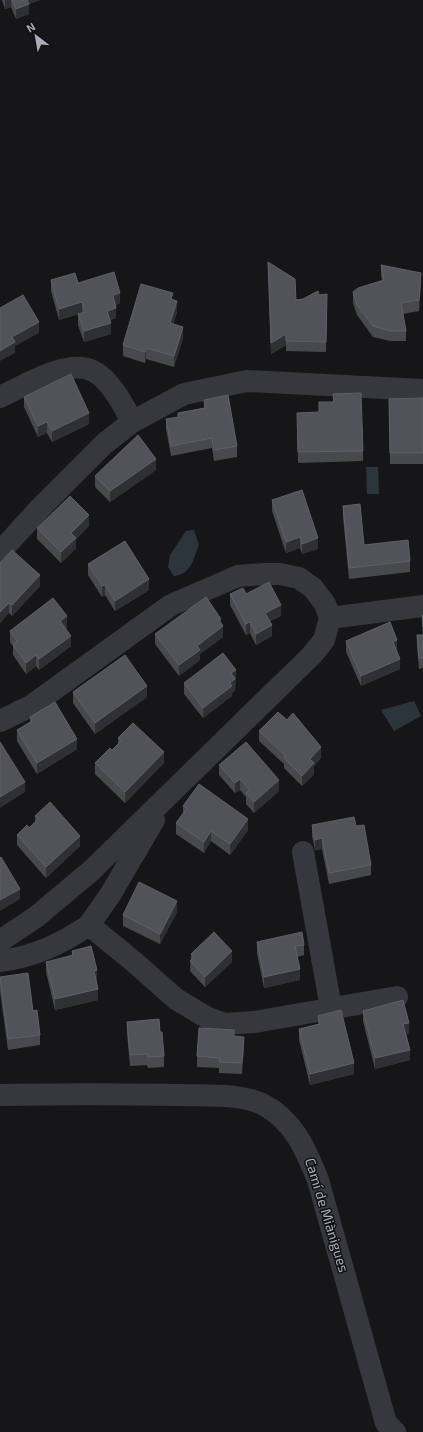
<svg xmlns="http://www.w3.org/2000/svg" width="423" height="1432" viewBox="0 0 423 1432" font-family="'Exo 2',sans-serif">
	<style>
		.water { fill: #2c353c }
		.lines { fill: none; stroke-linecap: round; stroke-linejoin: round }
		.street { stroke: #37383d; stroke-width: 22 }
		.wall { fill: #47494d }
		.shaded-wall { fill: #2f3033 }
		.building { fill: #525359; stroke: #5f6168 }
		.labels { text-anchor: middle; stroke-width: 3; stroke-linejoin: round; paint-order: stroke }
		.street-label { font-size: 14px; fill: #a8adb8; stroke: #111113 }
	</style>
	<rect width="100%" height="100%" fill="#161618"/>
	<path class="water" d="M366,467H378L379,494H367Z
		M194,530L199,545C193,559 192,574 174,576L168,567L170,555L186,531Z
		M414,701L421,716L394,731L381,710Z"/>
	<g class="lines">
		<path class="street" d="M0,397C24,386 68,358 93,371C109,378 125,407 132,422
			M0,552L40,508L104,444L132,422L184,394L247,381L423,390
			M330,618L423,606
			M0,721L31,706L171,605L238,576L264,574H280L299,578L313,588L325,604L330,618L324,640L311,656L92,870L36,917L0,941
			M154,820L110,895L89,925L133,961L176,999L206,1017L224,1024L255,1022L397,997
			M303,852L331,1008
			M0,961C34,957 61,944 89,925
			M0,1095C60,1094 120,1094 180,1095C206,1096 241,1093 264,1105C294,1121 306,1150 318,1180L386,1423L395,1432"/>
	</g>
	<path class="wall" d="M2,0H40L29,4V14L16,19L11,7L5,9Z
		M268,262L296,300L303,299L319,295L327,294L326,352L286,351V345L271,354Z
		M381,265L421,283L419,311L403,314L406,331V341H390L373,337L357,315L353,303V292L382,281L381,276Z
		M51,280L78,283L120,303L116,305V318L110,320L111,334L84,342L78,325V314L82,313L59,320L51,291Z
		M173,300L177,312L173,324L183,338L174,367L146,359L145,363L123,356V345Z
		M333,394L363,451V461L298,463L297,423L319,412L333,402Z
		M24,397L89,424L52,442L47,433L38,437L24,407Z
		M423,398V464H390L389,399Z
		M204,400L237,446V457L214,461L212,448L171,456L166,429V419L178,417V413L204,408Z
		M156,470L110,502L95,487V476Z
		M272,500L318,549L302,554L300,548L286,553L272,511Z
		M343,506L364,545L410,561V572L349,579L343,517Z
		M89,526L76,539V548L61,563L37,539V528Z
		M0,563L40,586L12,616L9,613L0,623Z
		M88,564L149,590L115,611L105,595L102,597L88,575Z
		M230,594H246L281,616L270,621L272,636L256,645L250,633L246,635L230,605Z
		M422,615H423V668L419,669L417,646V635H423L422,625Z
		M221,624L223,637L200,654V660L179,676L155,644V634Z
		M67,627L66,628L71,646L39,670L36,666L26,674L13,655V646L10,642V631Z
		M346,641L397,651L400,669L361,686L346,652Z
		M236,670L235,690L232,693V696L203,718L184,694V683Z
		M73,692L147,697L95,734L73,703Z
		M30,717L77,749L37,774L17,741V730L30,722Z
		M259,731L321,758L314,766V774L302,786L284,768V764L259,741Z
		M118,738L164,763L125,803L95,774V763L112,750L118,744Z
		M219,765L279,791L254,813L246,804V797L240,790L235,793L219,775Z
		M183,806L248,830L230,855L211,841L204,853L176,834V823L183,814Z
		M35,816L80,846L46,878L17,845V835L29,828L35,823Z
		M312,825L371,865V875L329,884L322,849L315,850L312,836Z
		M177,912L160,944L123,926V915Z
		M257,942L304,945V955L297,957L300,980L264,988L257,953Z
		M72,951L97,981L98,1000L55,1010L46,972V962L72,956Z
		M191,954L232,962L205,987L190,971Z
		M0,977L33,1011L40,1035V1045L8,1050L0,991Z
		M363,1011L409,1033L406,1034L410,1060L375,1069L363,1021Z
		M318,1016L354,1074L310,1085L299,1040V1029L318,1024Z
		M127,1022L160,1032L164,1056V1067L148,1068L147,1065L130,1066L127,1033Z
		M234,1036L244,1047L242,1074L219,1073V1068L197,1067V1056Z"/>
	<path class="shaded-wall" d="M5,0H11V7L5,9Z
		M25,0H40L29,4V14L16,19V9Z
		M421,273V283L419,311V300Z
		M120,293V303L113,306V295Z
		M177,301V312L170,334V323Z
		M82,302V313L59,320V309Z
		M116,308V318L107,321V311Z
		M39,322V333L15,346V353L0,361V351L12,337Z
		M111,323V334L84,342V331Z
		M183,327V338L174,367V356Z
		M286,334V345L271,354V343Z
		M146,348V359L145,363V352Z
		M89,413V424L52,442V431Z
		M47,422V433L38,437V426Z
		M156,459V470L110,502V491Z
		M89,515V526L76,539V548L61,563V552L71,533Z
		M300,537V548L286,553V542Z
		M318,538V549L302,554V544Z
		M40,575V586L12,616V605Z
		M149,579V590L115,611V601Z
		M105,585V595L102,597V586Z
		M9,603V613L0,623V612Z
		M281,605V616L265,624V613Z
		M67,616V627L60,632V621Z
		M221,619V628L223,626V637L200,654V660L179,676V665Z
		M250,622V633L246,635V624Z
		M272,625V636L256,645V634Z
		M71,636V646L39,670V659Z
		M397,640V651L393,652V642Z
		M36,655V666L26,674V663Z
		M400,659V669L361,686V676Z
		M236,670L235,690L232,693V696L203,718V708L231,673Z
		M147,686V697L95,734V723Z
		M77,739V749L37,774V763Z
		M321,747V758L314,766V774L302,786V776L310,759Z
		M164,752V763L125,803V792Z
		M240,779V790L235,793V783Z
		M279,780V791L254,813V802Z
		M25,782V792L0,808V797Z
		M248,819V830L230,855V844Z
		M211,831V841L204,853V842Z
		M80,836V846L46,878V867Z
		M322,838V849L315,850V840Z
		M20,889V899L0,911V900Z
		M177,901V912L160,944V934Z
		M232,951V962L205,987V977Z
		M300,969V980L264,988V977Z
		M97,970V981H94V971Z
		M98,989V1000L55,1010V999Z
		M409,1023V1033L403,1035V1024Z
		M244,1037V1047L242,1074V1063Z
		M410,1050V1060L375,1069V1058Z
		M354,1063V1074L310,1085V1074Z"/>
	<path class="building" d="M12,0H27L29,4L16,9Z
		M268,262L295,279L296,300L303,299L318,291L319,295L327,294L326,342L286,341V334L271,343Z
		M381,265L421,273L419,300L401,303L406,331H390L373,326L357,305L353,292L358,288L384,280Z
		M114,272L120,293L113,295L116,308L107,311L111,323L84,331L78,314L85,312L82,302L59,309L51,280L75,273L78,283Z
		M141,284L173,293L171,299L177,301L170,323L183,327L174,356L146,348L145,352L123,345Z
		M23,295L39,322L12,337L15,342L0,351V308Z
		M71,374L89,413L52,431L47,422L38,426L24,397Z
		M361,393L363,451L298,452L297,413L319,412V402H334L333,394Z
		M228,395L237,446L214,450L212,438L171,446L166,419L178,417V413L205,408L204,400Z
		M423,398V453H390L389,399Z
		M138,435L156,459L110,491L95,476Z
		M302,490L318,538L302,544L300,537L286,542L272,500Z
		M70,496L89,515L71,533L76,538L61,552L37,528Z
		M360,504L364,545L408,540L410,561L349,568L343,506Z
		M125,541L149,579L115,601L105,585L102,586L88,564Z
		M12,550L40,575L12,605L9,603L0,612V563Z
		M269,582L281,605L265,613L272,625L256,634L250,622L246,624L230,594L243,588L246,594Z
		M206,597L221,619L219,620L223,626L197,646L200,650L179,665L155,634Z
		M53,598L67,616L60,621L71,636L39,659L36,655L26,663L13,645L17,641L10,631Z
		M422,615H423V627Z
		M390,622L397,640L393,642L400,659L361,676L346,641Z
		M417,635H423V658H419Z
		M223,653L236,670L231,673L235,679L230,683L232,686L203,708L184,683Z
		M125,655L147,686L95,723L73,692Z
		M55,702L77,739L37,763L17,730L32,721L30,717Z
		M278,712L287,720L293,713L321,747L310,759L314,763L302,776L284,758L285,755L259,731Z
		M133,723L164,752L125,792L95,763L110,748L112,750L121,741L118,738Z
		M0,742L25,782L0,797Z
		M246,742L279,780L254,802L246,793L250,790L240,779L235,783L219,765Z
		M199,784L248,819L230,844L211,831L204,842L176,823L187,808L183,806Z
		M50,802L80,836L46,867L17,835L27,825L29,828L38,819L35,816Z
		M354,817L356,826L364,825L371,865L329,873L322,838L315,840L312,825Z
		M1,857L20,889L0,900V858Z
		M139,882L177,901L160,934L123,915Z
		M214,932L232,951L205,977L190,961L194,957L191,954Z
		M302,932L304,945L295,946L300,969L264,977L257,942Z
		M91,946L97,970L94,971L98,989L55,999L46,962L73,955L72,951Z
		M28,973L33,1011L37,1010L40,1035L8,1039L0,977Z
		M403,1000L409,1023L403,1024L410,1050L375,1058L363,1011Z
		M341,1010L354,1063L310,1074L299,1029L320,1024L318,1016Z
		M159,1019L160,1032H162L164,1056L148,1057L147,1054L130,1055L127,1022Z
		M199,1028L234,1030V1036L244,1037L242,1063L219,1062L220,1058L197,1056Z"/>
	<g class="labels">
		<g class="street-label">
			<text transform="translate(327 1215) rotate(73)" y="5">Camí de Miànigues</text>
		</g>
	</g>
	<g transform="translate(36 36) rotate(329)" stroke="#111113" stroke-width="3" paint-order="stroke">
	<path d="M0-3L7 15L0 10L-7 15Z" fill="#a8adb8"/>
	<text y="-6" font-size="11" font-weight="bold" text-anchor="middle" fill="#a8adb8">N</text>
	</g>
</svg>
